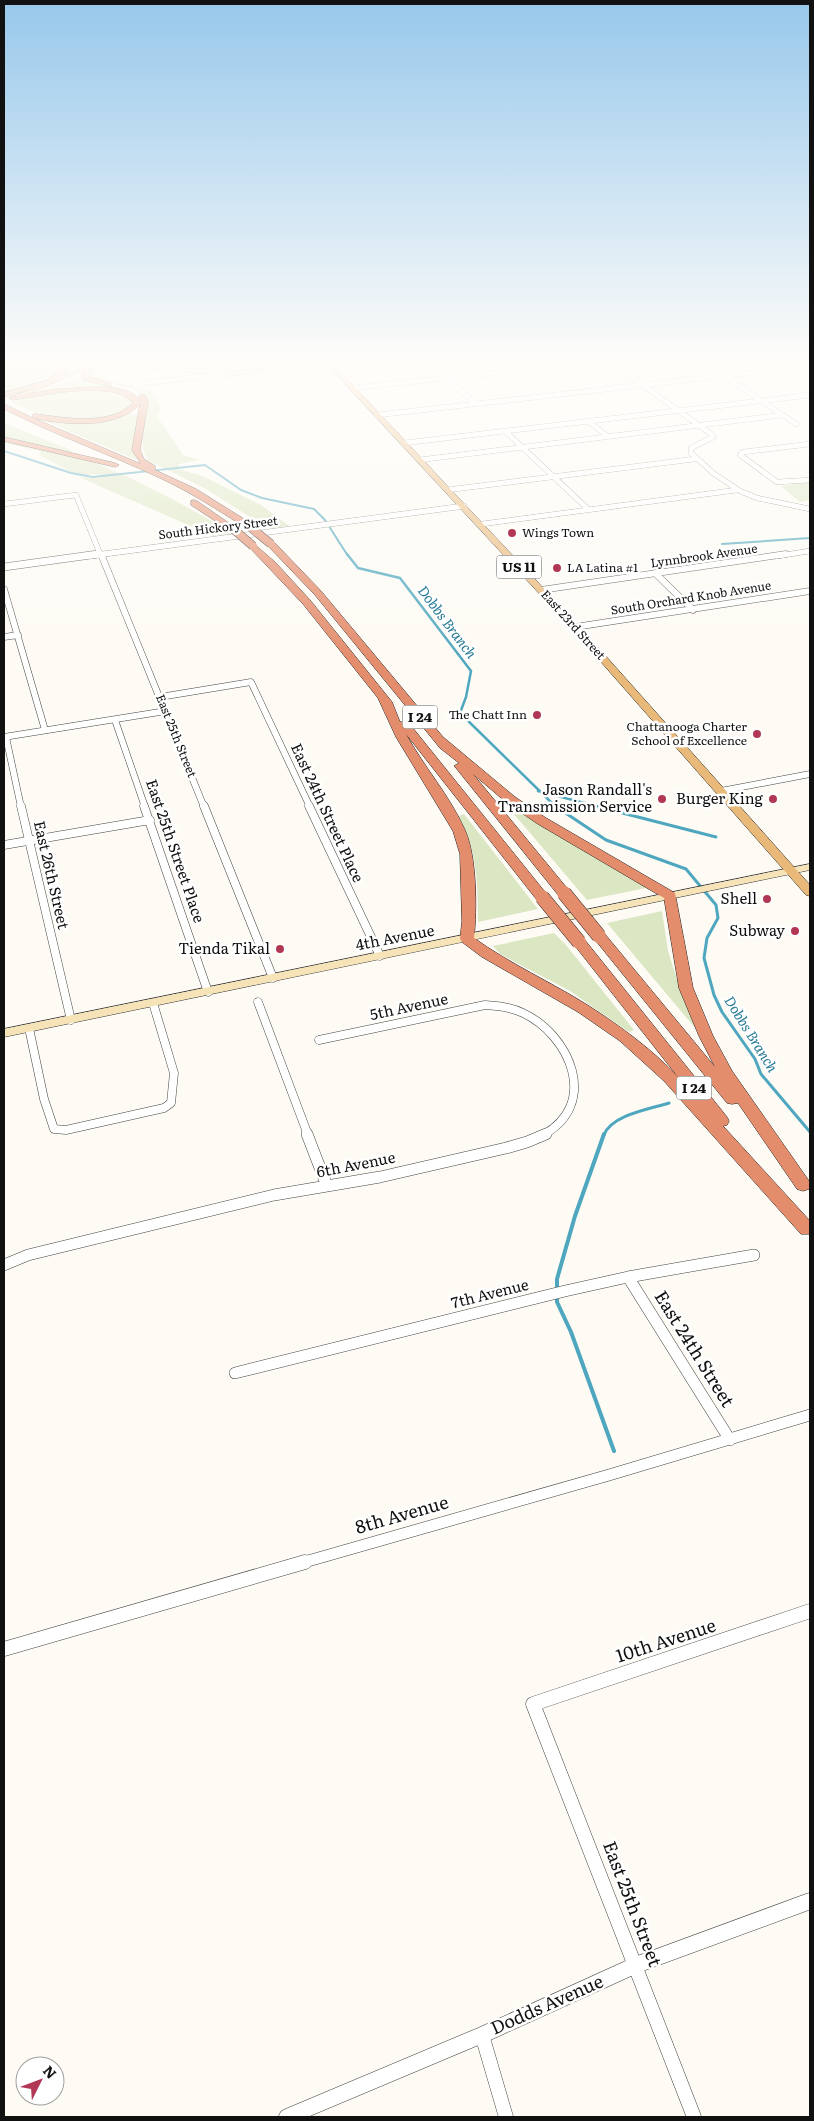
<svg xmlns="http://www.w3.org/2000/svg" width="814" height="2121" viewBox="0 0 814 2121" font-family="Literata,serif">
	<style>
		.green { fill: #dbe6c2 }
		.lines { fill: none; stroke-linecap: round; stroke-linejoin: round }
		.stream-far3 { stroke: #4fa7bf; stroke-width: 2 }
		.stream-far2 { stroke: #4fa7bf; stroke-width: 2.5 }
		.stream-far1 { stroke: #4fa7bf; stroke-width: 3 }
		.stream { stroke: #4fa7bf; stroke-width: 4 }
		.minor-far4-casing { stroke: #444; stroke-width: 5.5 }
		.minor-far3-casing { stroke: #444; stroke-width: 7 }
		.minor-far2-casing { stroke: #444; stroke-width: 9 }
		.minor-far1-casing { stroke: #444; stroke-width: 12 }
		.minor-casing { stroke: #444; stroke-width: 15 }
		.tertiary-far2-casing { stroke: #444; stroke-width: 6 }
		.tertiary-far1-casing { stroke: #444; stroke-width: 8 }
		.tertiary-casing { stroke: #444; stroke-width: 17 }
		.secondary-casing { stroke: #333; stroke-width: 1 }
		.primary-casing { stroke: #222; stroke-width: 1 }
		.trunk-casing { stroke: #222; stroke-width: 1 }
		.motorway-casing { stroke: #222; stroke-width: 1 }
		.minor-far4 { stroke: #fff; stroke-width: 5 }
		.minor-far3 { stroke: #fff; stroke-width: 6 }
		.minor-far2 { stroke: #fff; stroke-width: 8 }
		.minor-far1 { stroke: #fff; stroke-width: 11 }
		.minor { stroke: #fff; stroke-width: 14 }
		.tertiary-far2 { stroke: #fff; stroke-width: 5.5 }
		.tertiary-far1 { stroke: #fff; stroke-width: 7 }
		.tertiary { stroke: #fff; stroke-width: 16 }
		.secondary { fill: #f6e4b8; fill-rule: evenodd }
		.primary { fill: #e9b97a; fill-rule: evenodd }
		.trunk { fill: #e6a374; fill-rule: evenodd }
		.motorway { fill: #e48d6d; fill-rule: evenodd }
		.motorway-bridge-far1-casing { stroke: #222; stroke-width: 9; stroke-linecap: butt }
		.motorway-bridge-casing { stroke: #222; stroke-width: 15; stroke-linecap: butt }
		.motorway-bridge-far1 { stroke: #e48d6d; stroke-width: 8 }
		.motorway-bridge { stroke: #e48d6d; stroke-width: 14 }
		.poi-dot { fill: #b23754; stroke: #fff; stroke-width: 2 }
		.labels { text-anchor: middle; stroke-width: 5; stroke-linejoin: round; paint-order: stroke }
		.far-street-label { font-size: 12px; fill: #111; stroke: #fff }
		.far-poi-label { font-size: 12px; fill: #111; stroke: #fff; text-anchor: start }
		.shield { fill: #fff; stroke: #585858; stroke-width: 1 }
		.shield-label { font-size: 14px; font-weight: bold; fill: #111 }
		.far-water-label { font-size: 14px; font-style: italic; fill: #277a95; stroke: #fff }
		.poi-label { font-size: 15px; fill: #111; stroke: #fff; text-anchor: end }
		.street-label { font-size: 15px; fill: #111; stroke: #fff }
		.near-street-label { font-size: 18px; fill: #111; stroke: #fff }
	</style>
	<rect width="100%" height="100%" fill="#fefbf5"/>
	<path class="green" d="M4,363H62V366L53,375L4,392Z
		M95,370L114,376L107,379L146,389L153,393L161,408L157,416L183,455L200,460L179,464V469L205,477L261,505L289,526L269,529L206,489L149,461C134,444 151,418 147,398L136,391L93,378L91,374Z
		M85,374L87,380L109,388L32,394Z
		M88,391L104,392L130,399L132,405C104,429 41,420 12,402L45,394Z
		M128,413L139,416C136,429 130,448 137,460L38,418C67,421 100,422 128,413Z
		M4,423L73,451L69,452L4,437Z
		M4,441L88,460L128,477L174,500L210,520L230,534L213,536L79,477L100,478L109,475L75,474L39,455L41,453L40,451L4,443Z
		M810,482V500L800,502L781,486Z
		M497,794L645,885L646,888L587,900Z
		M464,814L538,909L478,922C478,884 477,850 459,816Z
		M662,911L668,951L678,983L701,1035L607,923Z
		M554,933L566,945L634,1030L629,1032L570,991L500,954L493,946Z"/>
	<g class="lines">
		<path class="stream-far3" d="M4,451L71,473L93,477L205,465L241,490L262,498L314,509L325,520L348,556
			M722,544L810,538"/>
		<path class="stream-far2" d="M347,554L358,568L400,578L471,671L466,697L460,713L556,807
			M538,791L600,807"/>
		<path class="stream-far1" d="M555,806L606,840L686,869L716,905L718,918L707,938L704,958L714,995L722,1012L755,1059L761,1074L810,1132
			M595,806L716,837
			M604,1135C611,1115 650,1109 669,1103"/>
		<path class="stream" d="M604,1134L575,1216L557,1279V1302L571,1332L614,1451"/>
		<defs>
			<path id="minor-far4" d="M429,363L475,403
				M612,363L711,434L713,437L691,448V453L713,473L740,491L757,498L810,509
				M705,363L796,424
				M340,375L432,365
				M142,383L235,373
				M352,388L583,363
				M377,415L810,366
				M588,421L607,436
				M505,431L589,510
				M404,443L810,395
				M810,444L743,452L740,455L777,482L810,480
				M419,460L782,415
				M447,490L695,459
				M4,504L76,495L101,556
				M482,524L737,490
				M777,556L810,551"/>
			<path id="minor-far3" d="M101,554L204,807
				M655,573L693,610
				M4,589L45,730
				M541,590L786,554
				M575,627L810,591
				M4,637L18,635
				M160,697L251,682L310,807
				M115,720L145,807
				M4,737L166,711
				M6,737L21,807
				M721,791L810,774"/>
			<path id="minor-far2" d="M21,806L71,1020
				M144,806L208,992
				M204,806L273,978
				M309,806L380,956
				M4,845L150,820
				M258,1002L308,1135
				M29,1028L44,1099L54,1129L66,1130L164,1108L171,1103L174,1073L153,1003
				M319,1040L485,1005C498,1006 511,1007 523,1013C570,1035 600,1104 543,1135"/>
			<path id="minor-far1" d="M307,1134L327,1186
				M4,1265L28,1255L274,1195L380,1177L506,1148L527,1142L546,1134
				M628,1277L730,1440
				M235,1373L565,1291L628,1277L754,1255
				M301,1563L609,1475L810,1415"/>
			<path id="minor" d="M4,1649L305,1562
				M482,2035L506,2117
				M694,2117L533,1704L810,1611"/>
			<path id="tertiary-far2" d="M89,556L464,506"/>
			<path id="tertiary-far1" d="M4,567L98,554"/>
			<path id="tertiary" d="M287,2117L482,2035L636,1965L810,1901"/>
			<path id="secondary" d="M95,363L234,371L321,363H337L234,375L97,365Z
				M810,864V870L4,1037V1029Z"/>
			<path id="primary" d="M93,363H101L15,399L10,398Z
				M326,363H332L578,625L810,885V896L806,895L572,629Z"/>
			<path id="trunk" d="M51,379L53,380V382L4,397V393Z"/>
			<path id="motorway" d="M63,363H70L67,371L54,383H48V379L61,368Z
				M88,364L95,366L90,377L111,383V387L84,380L82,376Z
				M93,387C108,387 132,387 140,401L139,395H145L148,402L140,450L144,459L155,466V470L196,489L252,524V528H246C218,510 190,492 160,478C109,454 55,435 4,409V404L33,418V414H36C65,418 111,426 133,403C115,379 39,396 13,400L9,398L13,396L58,389ZM140,404L132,450L141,464L33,418C65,425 116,430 140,404Z
				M4,437L115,463L119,465L115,467L4,441Z
				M194,500L197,501L236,528L232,531L229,530L191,505V501Z
				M271,541L274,542L321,591L443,737L515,797L546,818L675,893L693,988L713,1036L732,1071L809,1181V1189L803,1191L797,1189L738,1103L732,1104L727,1103L592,936L599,932L604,933L715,1067L699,1036L679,988L664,898L538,824L507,803L473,774L571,893L564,897L559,896L456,768L454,766L459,763L440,748L315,595L268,546V542Z
				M253,543L275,562L310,600L392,702L400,722H408L549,897L542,901L537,900L406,734C424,767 450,796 465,830C477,857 477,909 474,938C510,964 551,982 589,1006C620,1026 653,1050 678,1077L572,942L574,939H584L727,1117L729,1121L727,1125L723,1126L810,1221V1234H801L664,1081L620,1041L578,1012L482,957L462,942L460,939L462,922L460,854L453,831L396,737L378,698L303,604L250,548V544Z"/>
		</defs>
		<use href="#minor-far4" class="minor-far4-casing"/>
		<use href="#minor-far3" class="minor-far3-casing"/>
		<use href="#minor-far2" class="minor-far2-casing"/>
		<use href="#minor-far1" class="minor-far1-casing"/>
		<use href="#minor" class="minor-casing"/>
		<use href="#tertiary-far2" class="tertiary-far2-casing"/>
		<use href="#tertiary-far1" class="tertiary-far1-casing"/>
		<use href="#tertiary" class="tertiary-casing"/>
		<use href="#secondary" class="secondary-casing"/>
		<use href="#primary" class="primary-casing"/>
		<use href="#trunk" class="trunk-casing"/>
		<use href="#motorway" class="motorway-casing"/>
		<use href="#minor-far4" class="minor-far4"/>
		<use href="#minor-far3" class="minor-far3"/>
		<use href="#minor-far2" class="minor-far2"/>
		<use href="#minor-far1" class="minor-far1"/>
		<use href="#minor" class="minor"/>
		<use href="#tertiary-far2" class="tertiary-far2"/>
		<use href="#tertiary-far1" class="tertiary-far1"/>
		<use href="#tertiary" class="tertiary"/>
		<use href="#secondary" class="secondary"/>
		<use href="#primary" class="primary"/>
		<use href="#trunk" class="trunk"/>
		<use href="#motorway" class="motorway"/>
		<defs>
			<path id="motorway-bridge-far1" d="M249,526L271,544
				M232,528L253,546"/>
			<path id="motorway-bridge" d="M564,893L599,936
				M542,897L579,942"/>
		</defs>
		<use href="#motorway-bridge-far1" class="motorway-bridge-far1-casing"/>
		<use href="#motorway-bridge" class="motorway-bridge-casing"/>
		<use href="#motorway-bridge-far1" class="motorway-bridge-far1"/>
		<use href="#motorway-bridge" class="motorway-bridge"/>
	</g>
	<linearGradient id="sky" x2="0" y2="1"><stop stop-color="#97c8eb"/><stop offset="0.55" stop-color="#fffdfa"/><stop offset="1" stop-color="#fffdfa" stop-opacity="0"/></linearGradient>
	<rect width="814" height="660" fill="url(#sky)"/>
	<g class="poi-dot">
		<circle cx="512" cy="533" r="5"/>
		<circle cx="557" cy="568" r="5"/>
		<circle cx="537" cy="715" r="5"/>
		<circle cx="757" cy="734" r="5"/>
		<circle cx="662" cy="799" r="5"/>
		<circle cx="773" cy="799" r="5"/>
		<circle cx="767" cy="899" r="5"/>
		<circle cx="795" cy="931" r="5"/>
		<circle cx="280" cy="949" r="5"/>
	</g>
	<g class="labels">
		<g class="far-street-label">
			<text transform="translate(218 528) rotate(-7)" y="4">South Hickory Street</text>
			<text transform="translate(704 556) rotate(-8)" y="4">Lynnbrook Avenue</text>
			<text transform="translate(691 598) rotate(-9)" y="4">South Orchard Knob Avenue</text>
			<text transform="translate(573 625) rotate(48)" y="4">East 23rd Street</text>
			<text transform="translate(176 736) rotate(68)" y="4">East 25th Street</text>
		</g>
		<g class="far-poi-label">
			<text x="522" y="537">Wings Town</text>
			<text x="567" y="572">LA Latina #1</text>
			<text x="527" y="719" text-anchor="end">The Chatt Inn</text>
			<text x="747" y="731" text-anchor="end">Chattanooga Charter<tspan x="747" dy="14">School of Excellence</tspan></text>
		</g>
		<g class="shield">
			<rect x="496.5" y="555.5" width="45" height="23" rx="4"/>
			<rect x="402.5" y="705.5" width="35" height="23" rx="4"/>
			<rect x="676.5" y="1076.5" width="35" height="23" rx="4"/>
		</g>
		<g class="shield-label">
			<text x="519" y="572">US 11</text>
			<text x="420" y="722">I 24</text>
			<text x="694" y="1093">I 24</text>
		</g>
		<g class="far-water-label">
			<text transform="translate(447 622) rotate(53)" y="5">Dobbs Branch</text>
			<text transform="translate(751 1034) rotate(58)" y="5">Dobbs Branch</text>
		</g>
		<g class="poi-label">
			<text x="652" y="795">Jason Randall's<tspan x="652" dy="17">Transmission Service</tspan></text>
			<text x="763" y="804">Burger King</text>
			<text x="757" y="904">Shell</text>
			<text x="785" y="936">Subway</text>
			<text x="270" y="954">Tienda Tikal</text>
		</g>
		<g class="street-label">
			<text transform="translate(327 813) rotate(65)" y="5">East 24th Street Place</text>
			<text transform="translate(175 851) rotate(71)" y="5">East 25th Street Place</text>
			<text transform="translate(51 875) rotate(77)" y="5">East 26th Street</text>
			<text transform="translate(395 938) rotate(-11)" y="5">4th Avenue</text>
			<text transform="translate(409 1007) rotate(-12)" y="5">5th Avenue</text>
			<text transform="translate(356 1165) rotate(-11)" y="5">6th Avenue</text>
			<text transform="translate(490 1294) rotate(-14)" y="5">7th Avenue</text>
		</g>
		<g class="near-street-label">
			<text transform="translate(694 1349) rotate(58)" y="6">East 24th Street</text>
			<text transform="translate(402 1515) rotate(-16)" y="6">8th Avenue</text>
			<text transform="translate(666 1641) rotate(-18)" y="6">10th Avenue</text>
			<text transform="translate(632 1904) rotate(69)" y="6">East 25th Street</text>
			<text transform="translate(547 2005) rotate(-24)" y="6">Dodds Avenue</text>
		</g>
	</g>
	<rect width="814" height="2121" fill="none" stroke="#111111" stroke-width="10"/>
	<g transform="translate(40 2081) rotate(48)"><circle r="24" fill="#ffffff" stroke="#a0a0a0"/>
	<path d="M0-4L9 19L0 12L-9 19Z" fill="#b23754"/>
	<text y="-8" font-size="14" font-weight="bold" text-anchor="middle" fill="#111111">N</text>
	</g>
</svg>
